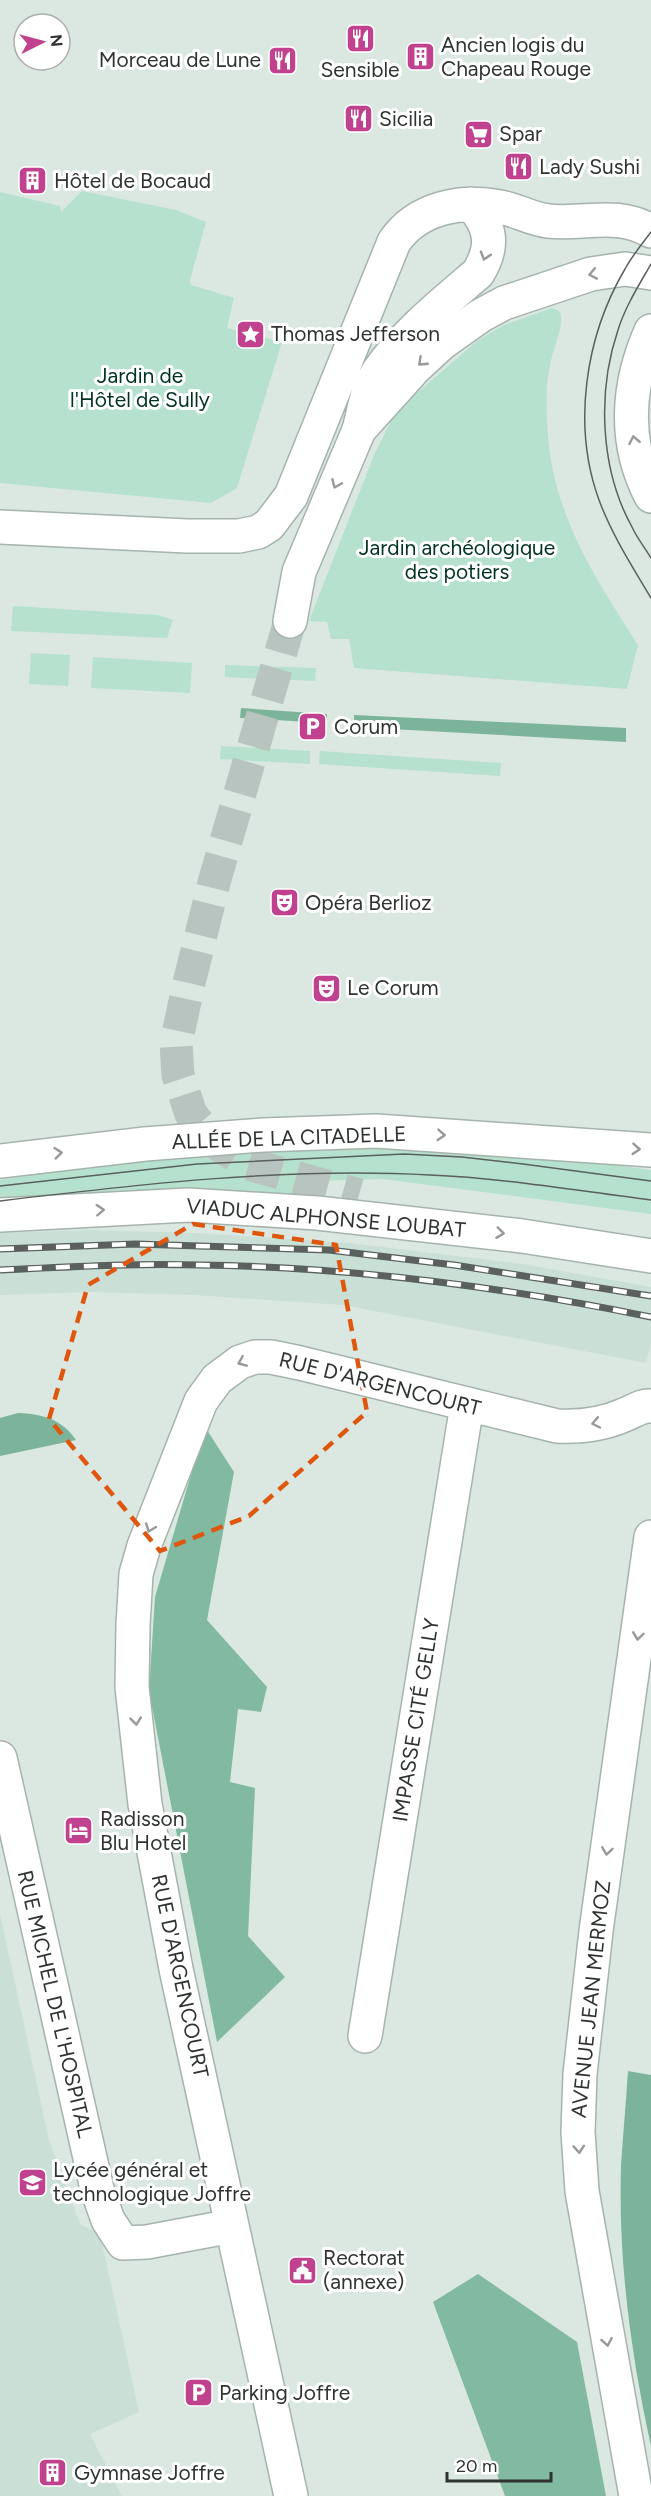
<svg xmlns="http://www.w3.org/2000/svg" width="651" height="2496" viewBox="0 0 651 2496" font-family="Figtree,sans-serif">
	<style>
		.built { fill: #cadfd5 }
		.green { fill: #b5e1ce }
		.forest { fill: #81b9a1 }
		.water { fill: #7bb39b }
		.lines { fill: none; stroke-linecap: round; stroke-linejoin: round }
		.secondary-tunnel { stroke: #b8c4bf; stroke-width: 33; stroke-dasharray: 33 16; stroke-linecap: butt }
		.street-casing { stroke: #a6b3ad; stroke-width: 36 }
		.secondary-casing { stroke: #a6b3ad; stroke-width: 36 }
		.street { stroke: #fff; stroke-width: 33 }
		.secondary { stroke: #fff; stroke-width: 33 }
		.tram { stroke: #59605d; stroke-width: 1.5 }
		.rail-casing { stroke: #59605d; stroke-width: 7 }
		.rail { stroke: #fff; stroke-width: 4.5; stroke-dasharray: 14; stroke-linecap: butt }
		.oneway { stroke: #969998 }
		.marked { fill: none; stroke: #df570e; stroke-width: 4.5; stroke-dasharray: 12 8; stroke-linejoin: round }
		.labels { text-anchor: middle; stroke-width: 6; stroke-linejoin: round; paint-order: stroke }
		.poi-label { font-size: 21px; fill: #2e3331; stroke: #fff; text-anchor: start }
		.park-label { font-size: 21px; fill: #003223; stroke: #fff }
		.street-label { font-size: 21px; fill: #2e3331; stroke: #fff }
	</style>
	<rect width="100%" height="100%" fill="#dbe8e2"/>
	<path class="built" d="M90,1230L196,1233L349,1243L523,1264L651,1287V1344L646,1363L343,1305L194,1295L90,1292L0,1295V1233Z
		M0,1914L49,2140L80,2224L100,2234L139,2412L90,2434L122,2496H0Z"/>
	<path class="green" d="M82,191L176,210L206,222L190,280L191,285L234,298L227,328L282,342L237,488L211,503L0,483V192L60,206L61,212Z
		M552,308C557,309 560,311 561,316C563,328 552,352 550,365C546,383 546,402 547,420C550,510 591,571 638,645L627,689L354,668L349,639H331L327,622L309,621L374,455L396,411L477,341L504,325Z
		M13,606L158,615L173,620L167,638L11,631Z
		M31,653L70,655L68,686L29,684Z
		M93,657L192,663L190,693L91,688Z
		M225,665L316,668L315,681L225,677Z
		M221,746L310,751V764L220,759Z
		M320,751L501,763L500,776L319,764Z
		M314,1145L501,1150L651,1170V1214L383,1179L313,1181L311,1205L0,1212V1180L99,1164Z"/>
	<path class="forest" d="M205,1427L234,1472L207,1620L267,1687L261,1712L238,1709L230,1782L255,1788L248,1936L285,1977L217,2042L149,1691L155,1597Z
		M478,2274L577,2342L606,2496H505L433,2302Z"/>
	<path class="water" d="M241,708L327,714L326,723L240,718Z
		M354,715L626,728V742L354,727Z
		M18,1413C42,1414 62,1419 76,1440L0,1456V1418Z
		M628,2071L651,2075V2446C631,2355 618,2260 621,2166C623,2134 626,2103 628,2071Z"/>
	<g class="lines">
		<path class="secondary-tunnel" d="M290,621L215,879L189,983L176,1043L178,1075L191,1114L214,1142L248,1164L359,1195"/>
		<defs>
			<path id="street" d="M651,331C627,385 623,442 651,496
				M359,430C364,411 367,388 378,372C404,334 443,303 478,273C494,247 492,227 471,204
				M0,527L187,536H239L258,532L269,525L291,496L394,242C417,208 461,199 500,207C517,210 531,219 548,221C586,225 616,211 651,231
				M0,1161L145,1144L263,1135L376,1131L651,1150
				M0,1758L97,2189L108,2220L123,2243L147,2242L232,2226
				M365,2036L467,1405
				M291,2496L176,1969L145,1804L132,1687L133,1625L136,1574L144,1546L201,1401L217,1379L240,1362L255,1357H271L300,1363L557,1426C579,1427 604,1424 624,1415C633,1412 641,1405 651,1406"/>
			<path id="secondary" d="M290,621L299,572L359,430L415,368L442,343L480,316L504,303L591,274L625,269L651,273
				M0,1215L188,1205L317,1213L522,1236L651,1256
				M636,2496L582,2191L578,2132L580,2074L596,1931L651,1537"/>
		</defs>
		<use href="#street" class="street-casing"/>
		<use href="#secondary" class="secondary-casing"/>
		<use href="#street" class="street"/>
		<use href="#secondary" class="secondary"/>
		<path class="tram" d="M651,232C642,244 632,256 625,269C585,337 572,426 599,500C612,535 632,566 651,598
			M651,264C639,285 625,307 618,330C597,392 600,469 632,527C637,538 645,548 651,558
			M0,1186L197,1164L404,1154L462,1157L523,1164L651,1181
			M0,1201C141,1184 288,1167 430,1175C504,1178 578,1191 651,1200"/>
		<defs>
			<path id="rail" d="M0,1249L135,1244L329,1250L454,1265L651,1296
				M0,1270C66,1267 133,1263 200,1265C351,1267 503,1287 651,1317"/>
		</defs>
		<use href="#rail" class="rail-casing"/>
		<use href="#rail" class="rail"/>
	</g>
	<defs><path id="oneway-chevron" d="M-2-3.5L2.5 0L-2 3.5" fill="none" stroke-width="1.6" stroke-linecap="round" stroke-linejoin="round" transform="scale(1.5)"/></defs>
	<g class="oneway">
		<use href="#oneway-chevron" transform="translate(485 256) rotate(107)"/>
		<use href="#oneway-chevron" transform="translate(593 274) rotate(169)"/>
		<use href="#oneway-chevron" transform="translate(422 362) rotate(137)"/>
		<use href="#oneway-chevron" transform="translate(634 440) rotate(-101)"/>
		<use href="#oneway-chevron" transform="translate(336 484) rotate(113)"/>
		<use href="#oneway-chevron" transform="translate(441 1135) rotate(4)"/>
		<use href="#oneway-chevron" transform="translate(636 1149) rotate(4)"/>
		<use href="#oneway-chevron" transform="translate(58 1153) rotate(-6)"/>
		<use href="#oneway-chevron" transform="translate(100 1210) rotate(-3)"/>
		<use href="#oneway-chevron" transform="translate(500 1233) rotate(7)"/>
		<use href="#oneway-chevron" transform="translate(242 1362) rotate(157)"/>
		<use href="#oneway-chevron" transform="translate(596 1423) rotate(168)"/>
		<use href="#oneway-chevron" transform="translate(150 1528) rotate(110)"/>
		<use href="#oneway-chevron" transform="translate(638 1636) rotate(98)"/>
		<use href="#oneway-chevron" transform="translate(136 1721) rotate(84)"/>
		<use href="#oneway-chevron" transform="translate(607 1851) rotate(98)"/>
		<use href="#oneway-chevron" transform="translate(579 2149) rotate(86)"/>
		<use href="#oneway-chevron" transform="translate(607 2342) rotate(80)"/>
	</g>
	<path class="marked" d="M193,1224L336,1245L367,1412L249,1516L160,1551L49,1419L88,1285Z"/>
	<defs>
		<symbol id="restaurant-square" viewBox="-11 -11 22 22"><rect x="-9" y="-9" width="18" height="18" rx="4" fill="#c0428f" stroke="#fff"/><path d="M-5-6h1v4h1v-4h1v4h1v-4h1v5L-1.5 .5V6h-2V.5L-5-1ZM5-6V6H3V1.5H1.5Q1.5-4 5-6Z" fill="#fff"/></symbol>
		<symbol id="building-square" viewBox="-11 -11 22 22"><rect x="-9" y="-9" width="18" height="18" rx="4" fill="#c0428f" stroke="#fff"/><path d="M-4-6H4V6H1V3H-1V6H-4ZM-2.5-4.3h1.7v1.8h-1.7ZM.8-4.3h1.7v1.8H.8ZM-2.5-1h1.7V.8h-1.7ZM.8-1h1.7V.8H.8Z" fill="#fff"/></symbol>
		<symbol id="supermarket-square" viewBox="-11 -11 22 22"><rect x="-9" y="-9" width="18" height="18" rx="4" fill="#c0428f" stroke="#fff"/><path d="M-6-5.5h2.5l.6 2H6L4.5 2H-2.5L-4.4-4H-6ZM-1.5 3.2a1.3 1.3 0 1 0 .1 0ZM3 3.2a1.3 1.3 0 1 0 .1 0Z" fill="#fff"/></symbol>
		<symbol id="sight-square" viewBox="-11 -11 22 22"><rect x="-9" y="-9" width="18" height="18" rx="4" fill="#c0428f" stroke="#fff"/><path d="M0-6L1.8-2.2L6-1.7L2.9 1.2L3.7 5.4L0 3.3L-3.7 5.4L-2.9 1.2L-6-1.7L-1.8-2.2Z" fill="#fff"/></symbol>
		<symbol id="parking-square" viewBox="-11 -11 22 22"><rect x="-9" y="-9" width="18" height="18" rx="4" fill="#c0428f" stroke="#fff"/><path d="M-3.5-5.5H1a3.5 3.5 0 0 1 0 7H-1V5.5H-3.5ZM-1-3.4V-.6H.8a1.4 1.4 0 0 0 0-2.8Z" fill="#fff"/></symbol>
		<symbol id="theatre-square" viewBox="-11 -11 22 22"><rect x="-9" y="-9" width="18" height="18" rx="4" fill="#c0428f" stroke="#fff"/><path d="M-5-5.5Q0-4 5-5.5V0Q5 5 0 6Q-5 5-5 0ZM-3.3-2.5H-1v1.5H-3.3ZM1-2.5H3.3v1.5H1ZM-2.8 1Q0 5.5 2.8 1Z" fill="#fff"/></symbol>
		<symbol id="hotel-square" viewBox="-11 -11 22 22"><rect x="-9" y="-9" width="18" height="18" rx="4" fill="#c0428f" stroke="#fff"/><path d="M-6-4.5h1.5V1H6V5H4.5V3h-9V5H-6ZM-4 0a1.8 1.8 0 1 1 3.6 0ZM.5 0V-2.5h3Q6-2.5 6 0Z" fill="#fff"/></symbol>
		<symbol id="school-square" viewBox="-11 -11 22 22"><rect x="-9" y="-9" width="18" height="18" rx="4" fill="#c0428f" stroke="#fff"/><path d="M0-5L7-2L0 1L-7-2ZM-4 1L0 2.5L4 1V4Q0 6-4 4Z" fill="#fff"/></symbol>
		<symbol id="civic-square" viewBox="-11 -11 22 22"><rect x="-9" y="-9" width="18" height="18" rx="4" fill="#c0428f" stroke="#fff"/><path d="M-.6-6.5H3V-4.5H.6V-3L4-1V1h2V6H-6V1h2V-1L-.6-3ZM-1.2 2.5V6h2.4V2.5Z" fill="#fff"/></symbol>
	</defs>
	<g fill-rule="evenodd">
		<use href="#restaurant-square" x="344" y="22" width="33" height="33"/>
		<use href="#building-square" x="404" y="40" width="33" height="33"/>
		<use href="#restaurant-square" x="266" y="44" width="33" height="33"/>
		<use href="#restaurant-square" x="342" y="102" width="33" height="33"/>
		<use href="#supermarket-square" x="462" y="118" width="33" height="33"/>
		<use href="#restaurant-square" x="502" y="150" width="33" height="33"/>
		<use href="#building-square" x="16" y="164" width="33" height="33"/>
		<use href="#sight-square" x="234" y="318" width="33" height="33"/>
		<use href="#parking-square" x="296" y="710" width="33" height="33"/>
		<use href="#theatre-square" x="268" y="886" width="33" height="33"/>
		<use href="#theatre-square" x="310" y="972" width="33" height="33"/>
		<use href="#hotel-square" x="62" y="1814" width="33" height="33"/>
		<use href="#school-square" x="16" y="2166" width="33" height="33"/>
		<use href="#civic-square" x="286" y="2254" width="33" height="33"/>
		<use href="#parking-square" x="182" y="2376" width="33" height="33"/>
		<use href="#building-square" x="36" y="2456" width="33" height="33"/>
	</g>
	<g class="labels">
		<g class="poi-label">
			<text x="441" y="52">Ancien logis du<tspan x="441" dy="24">Chapeau Rouge</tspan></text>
			<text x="261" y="67" text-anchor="end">Morceau de Lune</text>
			<text x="360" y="77" text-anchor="middle">Sensible</text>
			<text x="379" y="126">Sicilia</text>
			<text x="499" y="141">Spar</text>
			<text x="539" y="174">Lady Sushi</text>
			<text x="54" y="188">Hôtel de Bocaud</text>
			<text x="271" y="341">Thomas Jefferson</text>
			<text x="334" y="734">Corum</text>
			<text x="305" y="910">Opéra Berlioz</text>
			<text x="347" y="995">Le Corum</text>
			<text x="100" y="1826">Radisson<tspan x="100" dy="24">Blu Hotel</tspan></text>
			<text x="53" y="2177">Lycée général et<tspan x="53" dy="24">technologique Joffre</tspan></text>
			<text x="323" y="2265">Rectorat<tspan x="323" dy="24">(annexe)</tspan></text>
			<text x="219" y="2400">Parking Joffre</text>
			<text x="74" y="2480">Gymnase Joffre</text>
		</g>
		<g class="park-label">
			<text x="140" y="383">Jardin de<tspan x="140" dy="24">l'Hôtel de Sully</tspan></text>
			<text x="457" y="555">Jardin archéologique<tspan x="457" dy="24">des potiers</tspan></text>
		</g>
		<g class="street-label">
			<text transform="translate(289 1138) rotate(-2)" y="7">ALLÉE DE LA CITADELLE</text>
			<text transform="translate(326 1218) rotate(5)" y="7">VIADUC ALPHONSE LOUBAT</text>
			<text transform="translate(380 1384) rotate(14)" y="7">RUE D'ARGENCOURT</text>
			<text transform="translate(416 1720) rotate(-81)" y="7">IMPASSE CITÉ GELLY</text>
			<text transform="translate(180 1976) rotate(78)" y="7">RUE D'ARGENCOURT</text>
			<text transform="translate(591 1999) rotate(-84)" y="7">AVENUE JEAN MERMOZ</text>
			<text transform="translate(55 2004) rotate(77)" y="7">RUE MICHEL DE L'HOSPITAL</text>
		</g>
	</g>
	<g transform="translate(42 42) rotate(84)"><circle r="28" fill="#ffffff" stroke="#abadad" stroke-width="1.5"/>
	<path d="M0-4.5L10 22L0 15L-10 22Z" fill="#c0428f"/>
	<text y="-9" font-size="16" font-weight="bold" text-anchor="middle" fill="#2e3331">N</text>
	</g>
	<path d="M447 2472v9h104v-9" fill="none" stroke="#2e3331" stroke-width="3"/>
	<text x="456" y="2472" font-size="18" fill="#2e3331" stroke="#ffffff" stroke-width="4.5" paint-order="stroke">20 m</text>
</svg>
